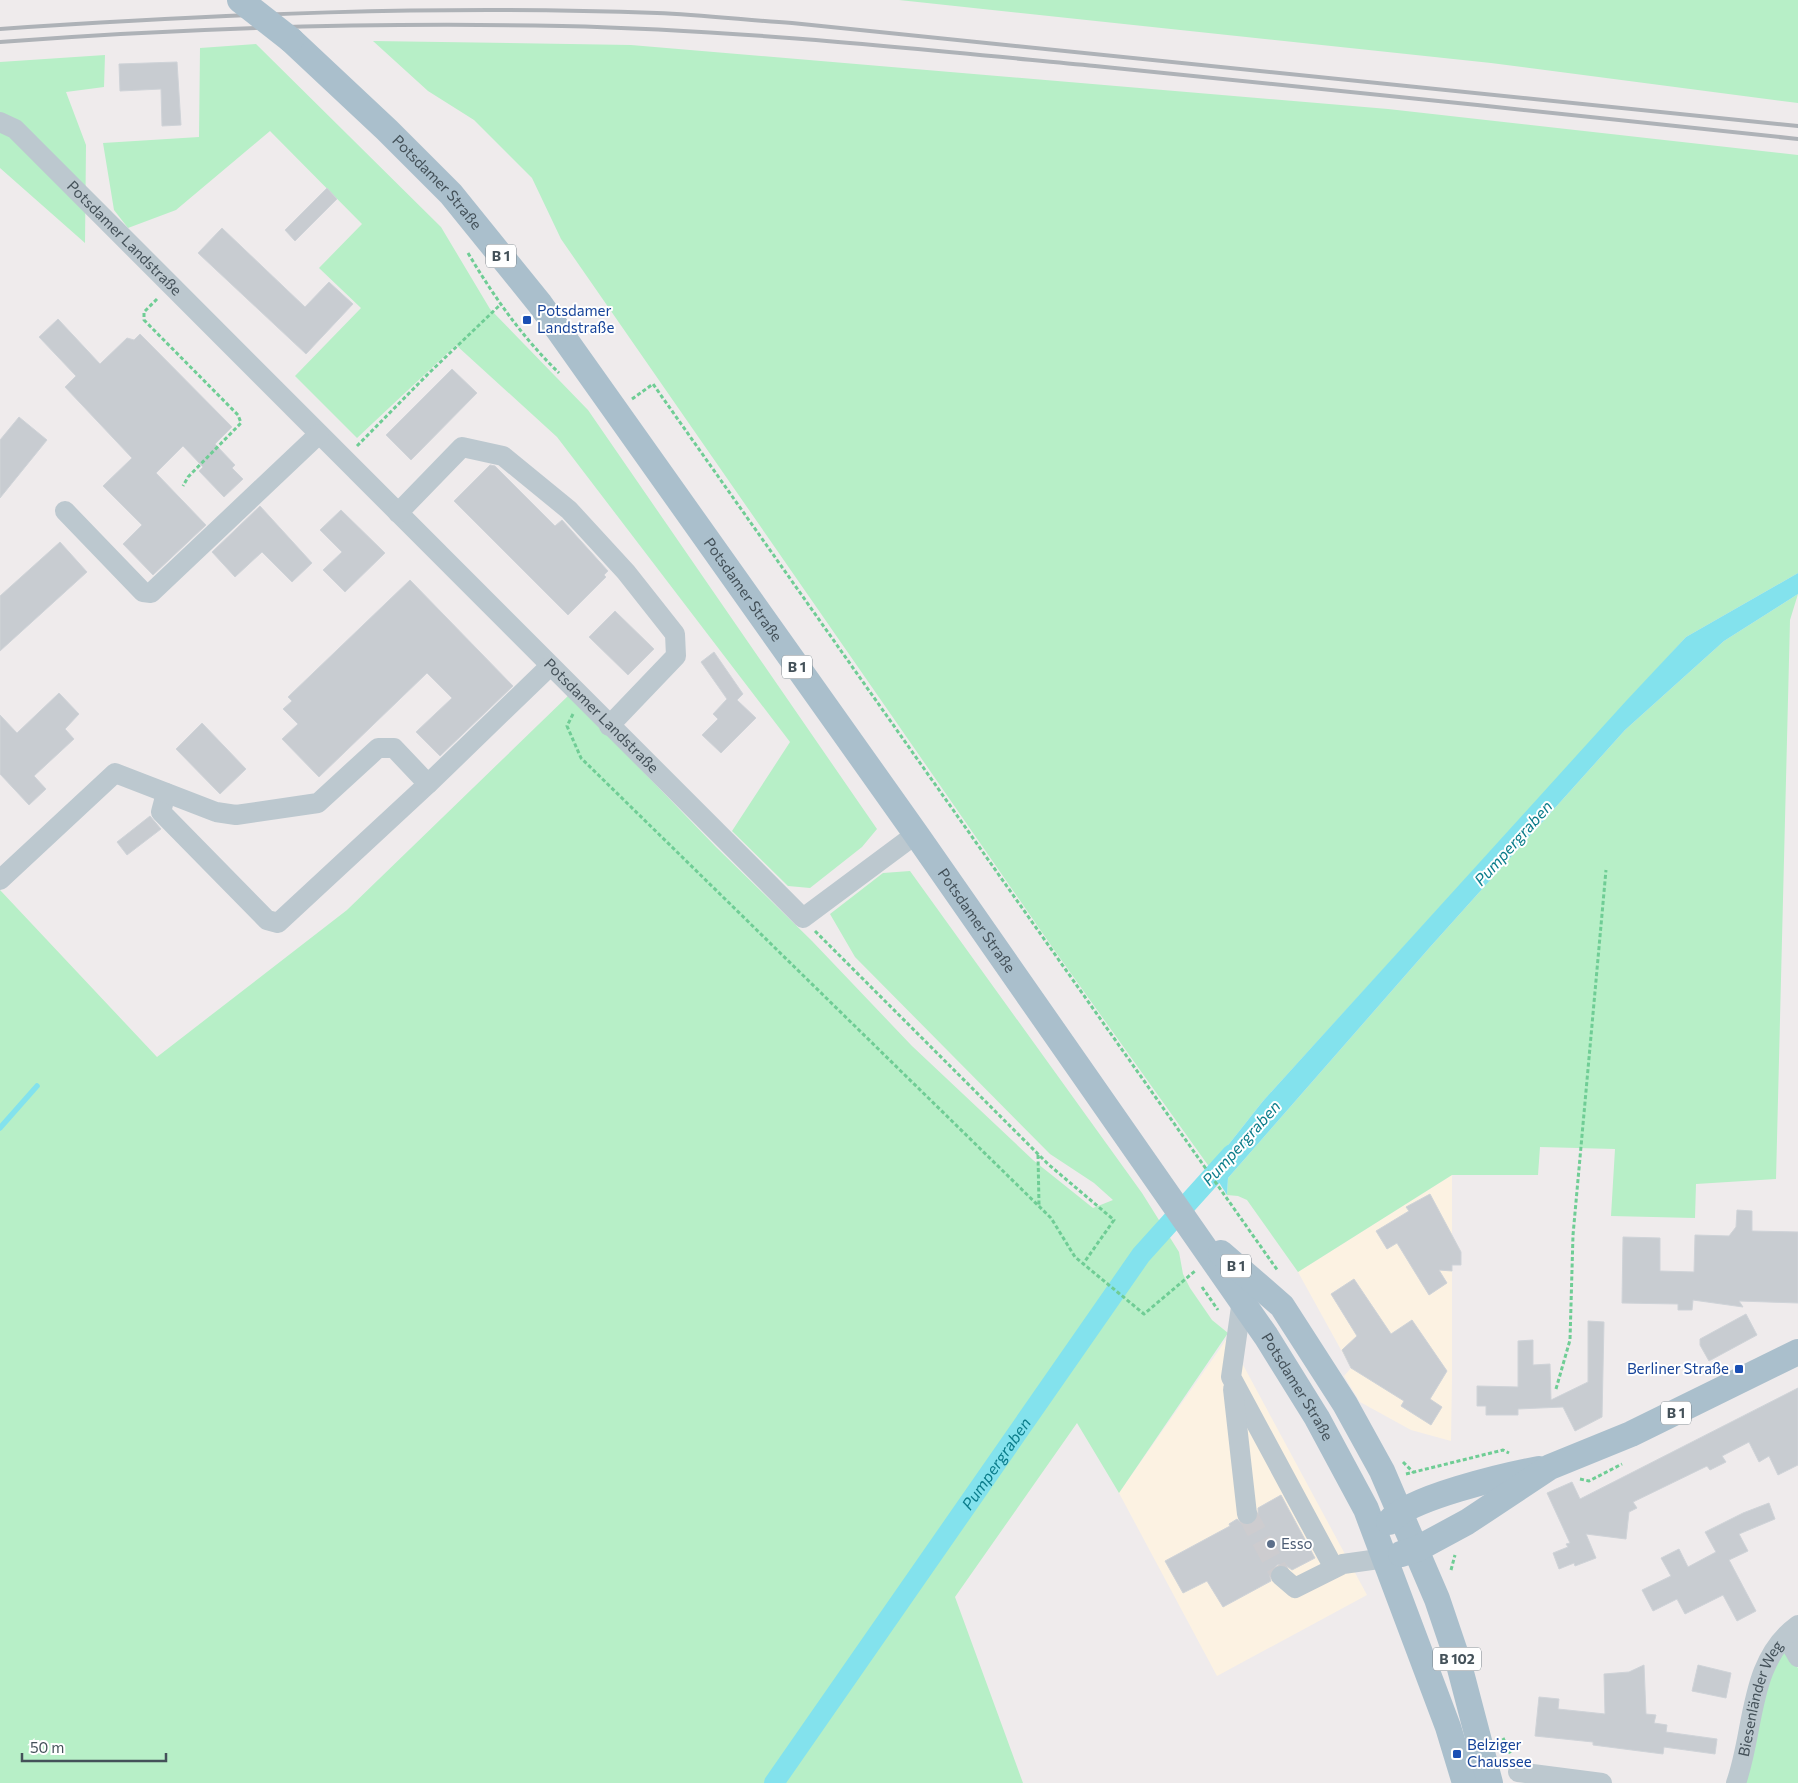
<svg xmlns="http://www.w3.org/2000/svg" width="1798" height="1783" viewBox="0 0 1798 1783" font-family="Commissioner,sans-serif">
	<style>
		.commercial { fill: #fcf2e2 }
		.green { fill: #b7efc7 }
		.water { fill: #83e2ed }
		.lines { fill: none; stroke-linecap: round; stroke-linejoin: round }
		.stream { stroke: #83e2ed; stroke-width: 5.5 }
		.canal { stroke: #83e2ed; stroke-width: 20 }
		.building { fill: #c8ccd1; stroke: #cfd3d8 }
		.minor-tunnel { stroke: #cdcccf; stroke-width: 20; stroke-dasharray: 20 10; stroke-linecap: butt }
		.path { stroke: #6fcd95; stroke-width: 3; stroke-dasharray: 4 2.5; stroke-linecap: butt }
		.minor { stroke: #bcc8cf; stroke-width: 20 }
		.major { stroke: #aabfcc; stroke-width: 26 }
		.rail { stroke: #aeb2b7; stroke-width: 4 }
		.major-bridge { stroke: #aabfcc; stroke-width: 26 }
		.transit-dot { fill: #1a4fb4; stroke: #fff; stroke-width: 2 }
		.service-dot { fill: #5c6f8a; stroke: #fff; stroke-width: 2 }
		.labels { text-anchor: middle; stroke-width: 4; stroke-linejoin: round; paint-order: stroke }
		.shield { fill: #fff; stroke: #7c858b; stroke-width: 1 }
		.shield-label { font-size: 14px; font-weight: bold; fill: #445159 }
		.street-label { font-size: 15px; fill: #445159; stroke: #fff }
		.transit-label { font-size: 15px; fill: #164399; stroke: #fff; text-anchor: start }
		.service-label { font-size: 15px; fill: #4e5e75; stroke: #fff; text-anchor: start }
		.water-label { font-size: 16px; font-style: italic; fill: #0a7c8a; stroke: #fff }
	</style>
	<rect width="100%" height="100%" fill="#efebec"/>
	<path class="commercial" d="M1452,1175V1378L1451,1441L1411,1430L1360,1402L1344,1376L1351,1368L1298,1272Z
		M1228,1337L1367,1595L1217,1676L1119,1493Z"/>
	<path class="green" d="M899,0H1798V103L1491,63Z
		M373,41L631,45L1388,109L1798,155V573L1686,637L1263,1101L1210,1168L1055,951L561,239L532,178L474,120L428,91Z
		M256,44L441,227L490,309L588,410L877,829L862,847L810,888L788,886L732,831L790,742L557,437L456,345L357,438L295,376L361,308L319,268L362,224L270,131L176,210L128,228L114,210L103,143L199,137L200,48Z
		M105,55L104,87L66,92L86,145L85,243L0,168V62Z
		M1798,594L1790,620L1776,1179L1696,1184L1695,1218L1611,1216L1615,1149L1540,1147L1538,1175H1452L1298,1272L1247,1200L1238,1196L1227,1195L1228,1178L1431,946L1625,730L1724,641Z
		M569,695L716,847L812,941L912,1046L1033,1160L1093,1208L1113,1200L1094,1183L1050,1154L855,957L830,914L883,873L910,871L1142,1193L1179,1252L1183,1274L1190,1288L1212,1320L1228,1333L1119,1493L1077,1423L955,1597L1023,1783H0V890L157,1057L347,910Z
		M1780,1653H1785L1798,1668V1783H1743L1766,1679Z"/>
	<path class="water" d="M1798,573V594L1724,641L1625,730L1431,946L1228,1178L1227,1195L1210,1168L1263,1101L1626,701L1686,637Z"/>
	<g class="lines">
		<path class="stream" d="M0,1128L37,1086"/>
		<path class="canal" id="s1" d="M774,1783L1141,1255L1232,1154"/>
	</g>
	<path class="building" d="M177,62L181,125L162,126L161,89L120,91L119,64Z
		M327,188L337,199L295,241L285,230Z
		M222,228L305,307L329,282L353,304L306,354L198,253Z
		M58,319L100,364L127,338L134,340L140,334L232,427L215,444L235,465L232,468L243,479L224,497L199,471L203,467L183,446L156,473L206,525L153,575L123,544L142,525L103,486L132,458L65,387L76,376L39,337Z
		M452,369L477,393L411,460L386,435Z
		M19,417L47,440L0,498V440Z
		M490,465L495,466L555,526L562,520L608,571L604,575L606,577L568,615L454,501Z
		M260,506L312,563L292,582L262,552L235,577L212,552Z
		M341,510L385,553L345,592L323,570L342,552L320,530Z
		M60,542L87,572L0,651V596Z
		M410,580L513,686L440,756L416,732L452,698L427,673L319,777L282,739L298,724L283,709L292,701L288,697Z
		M615,611L654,649L628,675L589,637Z
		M714,652L743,694L737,700L756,718L721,753L702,735L718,719L713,714L727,699L701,662Z
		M59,693L79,714L65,729L74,739L34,776L46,789L29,805L0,774V715L17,733Z
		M202,723L246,769L220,794L176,749Z
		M150,816L161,829L127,855L117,842Z
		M1430,1194L1461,1252V1265H1452V1271L1439,1270L1447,1283L1429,1295L1397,1243L1387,1249L1376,1231L1409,1211L1406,1207Z
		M1737,1210L1752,1211V1231L1798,1232V1303L1739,1301L1743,1307L1693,1300L1692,1310H1678V1304L1622,1303L1623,1237L1660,1238V1271L1694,1272L1695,1235L1729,1236L1736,1227Z
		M1354,1279L1391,1334L1412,1320L1447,1371L1430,1399L1442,1407L1431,1425L1401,1406L1404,1401L1351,1368L1342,1350L1357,1336L1331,1294Z
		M1746,1314L1757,1335L1709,1361L1700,1345V1339Z
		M1588,1321L1604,1322L1602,1417L1575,1431L1563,1407L1518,1409V1415H1486V1406H1477V1386L1518,1387V1341L1533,1340V1365L1550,1364L1551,1400L1588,1382Z
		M1798,1388V1465L1778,1475L1769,1456L1759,1462L1749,1442L1722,1456L1726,1462L1710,1470L1707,1466L1633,1502L1637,1508L1629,1512L1626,1539L1586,1534L1596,1558L1575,1566L1574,1563L1559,1569L1553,1553L1568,1547L1566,1544L1570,1543L1547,1493L1572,1482L1580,1499Z
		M1281,1495L1315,1558L1292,1570L1284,1564L1277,1565L1269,1573L1271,1581L1223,1607L1207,1581L1183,1593L1165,1561L1230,1526L1229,1524L1237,1519L1243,1525L1254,1524L1258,1518V1508Z
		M1769,1503L1775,1519L1739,1534L1748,1551L1729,1560L1756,1611L1737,1621L1723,1595L1685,1614L1677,1599L1653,1611L1642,1590L1671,1576L1661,1558L1679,1549L1688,1567L1716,1552L1705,1532L1743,1513Z
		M1644,1665L1646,1714L1656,1715L1654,1723L1667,1725L1666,1732L1717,1739L1715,1754L1664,1747L1663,1754L1593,1745V1742L1535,1736L1539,1697L1559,1699L1558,1709L1605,1714L1604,1674L1629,1672Z
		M1698,1665L1731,1673L1726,1698L1692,1691Z"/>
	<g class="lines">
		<path class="minor-tunnel" d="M1247,1514L1281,1576"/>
		<path class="path" d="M468,253C494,297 523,338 559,373
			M157,299L144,312V320L238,415L241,423L188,477L183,486
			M632,399L653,384L1278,1271
			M357,446L429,373L501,304
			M573,714L567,726L581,758L1051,1218L1075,1257L1144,1314L1195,1271
			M815,931L1048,1164L1114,1220L1083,1264
			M1038,1155L1039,1205
			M1202,1287L1218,1310
			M1556,1389L1570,1340L1573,1235L1606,870
			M1403,1462L1413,1472
			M1406,1474L1503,1450L1509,1453
			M1580,1479L1589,1481L1622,1464
			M1451,1570L1455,1555
			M1503,1738L1511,1755"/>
		<g class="minor">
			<path id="s2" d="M0,122L15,129L803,918L916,834"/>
			<path d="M65,511L143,592L151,593L319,434"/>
			<path d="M398,513L462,447L503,456L569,510L626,572L675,634L676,656L609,726"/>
			<path d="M166,793L161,812L267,920L278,923L428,784"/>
			<path d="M0,880L115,773L216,812L236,815L318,803L378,748H394L428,784L549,667"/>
			<path d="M1242,1300L1231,1377L1334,1568"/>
			<path d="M1233,1389L1247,1514"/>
			<path d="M1281,1576L1295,1588L1343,1564L1386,1558"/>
			<path d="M1786,1636L1798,1657"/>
			<path d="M1518,1772L1602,1783"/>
			<path id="s3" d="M1736,1783C1755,1730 1748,1661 1798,1625"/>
		</g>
		<g class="major">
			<path id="s4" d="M291,40L387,130L451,194L540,304L916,834L1266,1336L1317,1418L1366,1509L1448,1727L1465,1783"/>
			<path d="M1221,1253L1282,1306L1345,1404L1382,1471L1437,1599L1458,1661L1490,1783"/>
			<path d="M1389,1522C1407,1498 1507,1475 1539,1469"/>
			<path d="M1401,1554L1417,1549L1467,1522L1550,1467L1631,1434L1798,1352"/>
		</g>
		<path class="rail" d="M0,29C219,14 438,5 657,13C702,15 747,20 792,23L1798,126
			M0,42C187,28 374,22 562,26C740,30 917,49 1095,66C1329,89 1564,114 1798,139"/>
		<path class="major-bridge" d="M240,0L291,40"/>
	</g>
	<g class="transit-dot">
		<rect x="522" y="315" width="10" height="10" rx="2.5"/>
		<rect x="1734" y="1364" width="10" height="10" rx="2.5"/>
		<rect x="1452" y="1749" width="10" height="10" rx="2.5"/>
	</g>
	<circle class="service-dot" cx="1271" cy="1544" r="5"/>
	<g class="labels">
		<g class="shield">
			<rect x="486" y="244.5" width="30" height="23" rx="4"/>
			<rect x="782" y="655.5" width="30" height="23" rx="4"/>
			<rect x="1221" y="1254.5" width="30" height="23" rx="4"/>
			<rect x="1661" y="1401.5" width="30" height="23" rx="4"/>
			<rect x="1433" y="1647.5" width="48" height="23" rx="4"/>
		</g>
		<g class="shield-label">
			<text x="501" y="261">B 1</text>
			<text x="797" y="672">B 1</text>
			<text x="1236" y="1271">B 1</text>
			<text x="1676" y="1418">B 1</text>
			<text x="1457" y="1664">B 102</text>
		</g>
		<g class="street-label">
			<text dy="5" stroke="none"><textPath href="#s4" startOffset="204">Potsdamer Straße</textPath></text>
			<text dy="5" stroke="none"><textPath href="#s2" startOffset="171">Potsdamer Landstraße</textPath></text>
			<text dy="5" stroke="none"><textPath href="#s4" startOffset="714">Potsdamer Straße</textPath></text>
			<text dy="5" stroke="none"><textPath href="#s2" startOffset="846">Potsdamer Landstraße</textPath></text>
			<text dy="5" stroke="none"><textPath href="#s4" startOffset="1119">Potsdamer Straße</textPath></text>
			<text dy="5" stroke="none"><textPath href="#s4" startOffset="1685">Potsdamer Straße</textPath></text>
			<text dy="5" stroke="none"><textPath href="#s3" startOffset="88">Biesenländer Weg</textPath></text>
		</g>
		<g class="transit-label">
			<text x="537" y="316">Potsdamer<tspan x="537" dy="17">Landstraße</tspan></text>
			<text x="1729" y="1374" text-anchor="end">Berliner Straße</text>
			<text x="1467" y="1750">Belziger<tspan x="1467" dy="17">Chaussee</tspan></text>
		</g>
		<g class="service-label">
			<text x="1281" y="1549">Esso</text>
		</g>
		<g class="water-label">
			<text transform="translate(1513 843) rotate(-48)" y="6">Pumpergraben</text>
			<text transform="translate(1241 1143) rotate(-48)" y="6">Pumpergraben</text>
			<text dy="6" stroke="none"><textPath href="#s1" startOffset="389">Pumpergraben</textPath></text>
		</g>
	</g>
	<path d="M22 1753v8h144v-8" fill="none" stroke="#445159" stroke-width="2.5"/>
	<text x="30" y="1753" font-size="15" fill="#445159" stroke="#ffffff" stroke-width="4" paint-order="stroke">50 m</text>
</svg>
